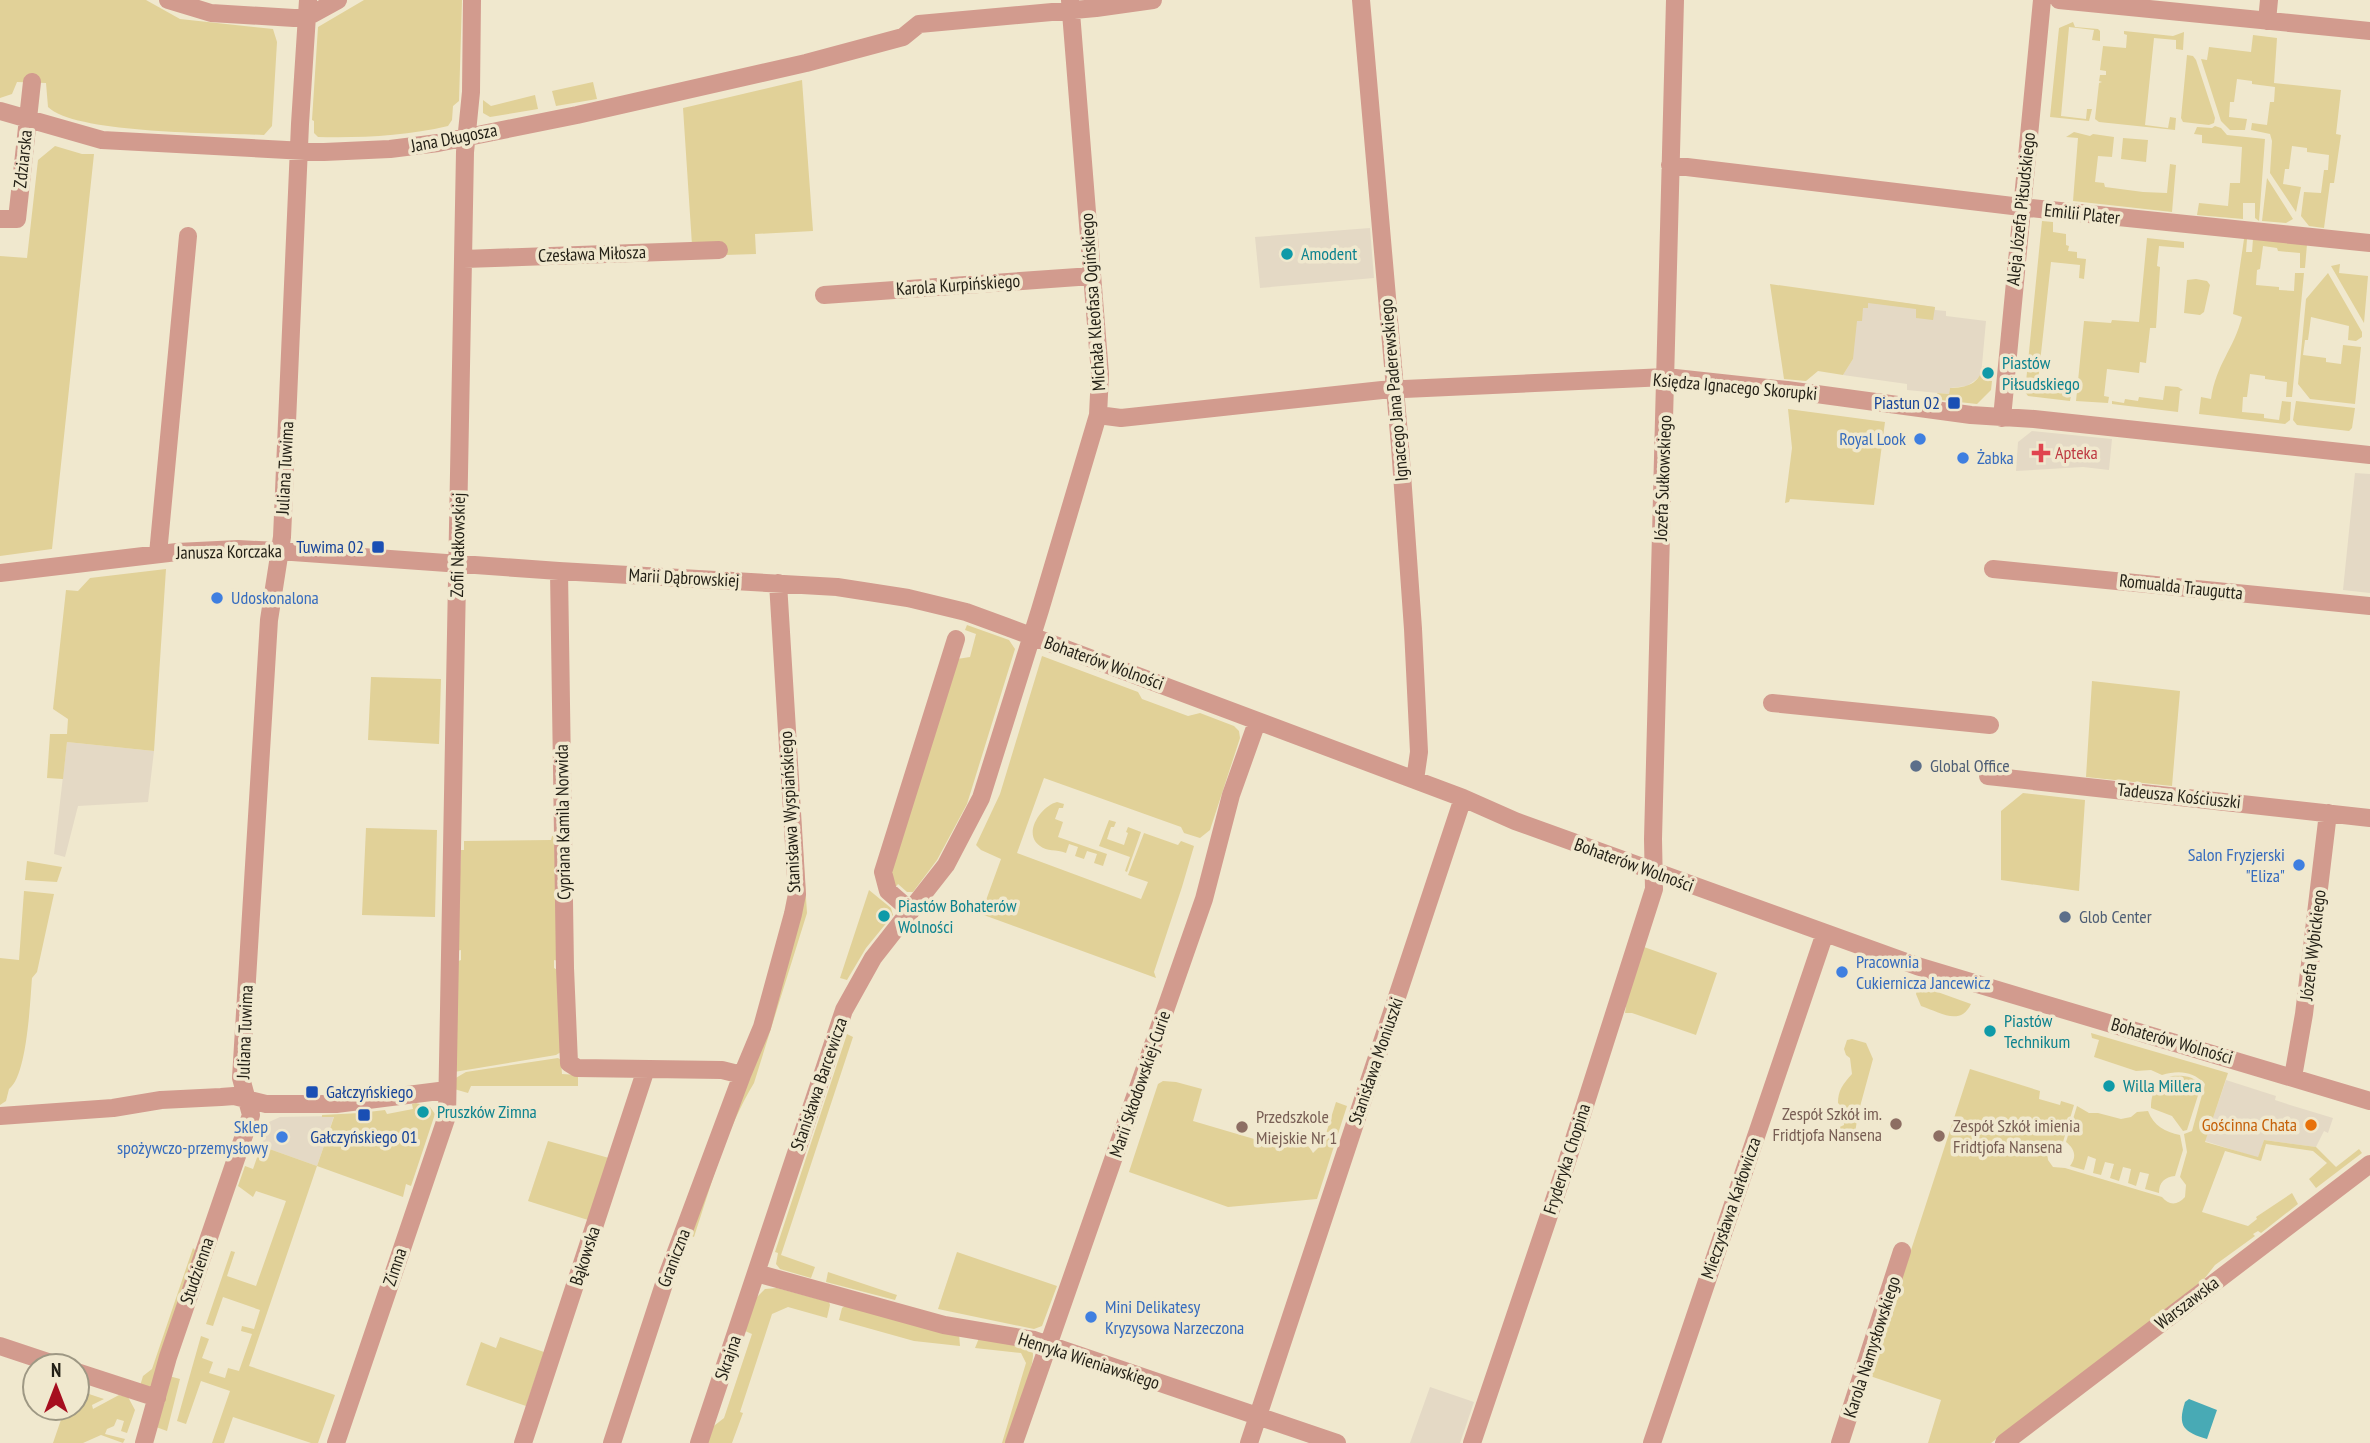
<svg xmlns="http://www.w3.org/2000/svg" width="2370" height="1443" viewBox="0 0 2370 1443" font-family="'PT Sans Narrow',sans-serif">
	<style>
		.commercial { fill: #e4d9c5 }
		.green { fill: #e1d198 }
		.water { fill: #48aab5 }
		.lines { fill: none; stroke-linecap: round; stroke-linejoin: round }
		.minor { stroke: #d29b8e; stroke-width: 18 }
		.culture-dot { fill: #0f9aa8; stroke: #f0e8ce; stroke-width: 2.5 }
		.transit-dot { fill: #1a4fb4; stroke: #f0e8ce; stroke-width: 2.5 }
		.shop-dot { fill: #3f7fe0; stroke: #f0e8ce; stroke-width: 2.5 }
		.health-dot { fill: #e0444e; stroke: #f0e8ce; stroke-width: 2.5 }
		.service-dot { fill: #5c6f8a; stroke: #f0e8ce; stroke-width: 2.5 }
		.education-dot { fill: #8d6e63; stroke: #f0e8ce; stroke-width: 2.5 }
		.food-dot { fill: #e8710a; stroke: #f0e8ce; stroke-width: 2.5 }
		.labels { text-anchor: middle; stroke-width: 7; stroke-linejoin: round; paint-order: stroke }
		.street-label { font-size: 18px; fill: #221f15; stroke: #f0e8ce }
		.culture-label { font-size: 18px; fill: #0d838f; stroke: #f0e8ce; text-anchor: start }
		.transit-label { font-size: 18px; fill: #164399; stroke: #f0e8ce; text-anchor: end }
		.shop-label { font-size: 18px; fill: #366cbe; stroke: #f0e8ce; text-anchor: start }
		.health-label { font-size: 18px; fill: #be3a42; stroke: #f0e8ce; text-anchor: start }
		.service-label { font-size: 18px; fill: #4e5e75; stroke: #f0e8ce; text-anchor: start }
		.education-label { font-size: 18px; fill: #785e54; stroke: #f0e8ce; text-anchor: start }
		.food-label { font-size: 18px; fill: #c56008; stroke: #f0e8ce; text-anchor: end }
	</style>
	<rect width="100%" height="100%" fill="#f0e8ce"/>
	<path class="commercial" d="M1370,228L1374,278L1260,288L1255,237Z
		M1860,297L1935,307V310L1946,311V316L1986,321L1981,376L1967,386L1950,388L1949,394L1907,390V384L1843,375L1853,359V341Z
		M2032,431L2112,439L2109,470L2083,467L2016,471L2018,442Z
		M2355,473L2370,474V593L2343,590Z
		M67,742L154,751L148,802L78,806L65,857L54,854Z
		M2226,1080L2276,1096L2275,1100L2290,1105L2333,1118L2328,1133L2324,1131L2316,1147L2264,1140L2258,1158L2205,1141Z
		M334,1116L317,1166L261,1146L269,1122L280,1117Z
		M1430,1387L1474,1402L1460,1443H1410Z"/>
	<path class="green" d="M0,0H146L180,19L273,29L277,42L272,126L264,135C222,133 75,134 48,107L46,83L17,82L12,94L0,98Z
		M364,0H462L459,101L453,106L452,120L448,126C406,136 361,138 318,137L314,133V121L312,120L318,27Z
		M2073,22L2075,27L2098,29L2100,31V41L2092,40L2094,30L2069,27L2061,116L2086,119L2087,109H2092L2089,121L2050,117L2059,28Z
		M2124,31L2173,36L2184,32L2183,50L2176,49V40L2154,38L2145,125L2168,128L2170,117L2176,118L2175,130L2099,122L2095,119L2099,83L2102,82L2099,81L2100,75H2106V71L2100,70L2103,46L2126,48L2127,35L2124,34Z
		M2253,35L2277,38L2274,83L2341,90L2336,134L2341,135L2334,183H2330L2324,228L2309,226L2301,216L2304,192L2321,193L2324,170H2328L2329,155L2307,152V148L2292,146L2289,169H2285L2283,184L2301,187L2296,212L2270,173L2272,141L2270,134L2251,130L2252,123L2267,125L2270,102H2274L2275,87L2252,84V81L2237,79L2234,102H2230L2229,117L2247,119L2245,130H2230L2221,121L2201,59L2207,60L2209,47L2251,52Z
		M2187,55L2193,56L2196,60L2215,118L2214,123L2209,125L2183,122L2181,118Z
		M802,80L813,231L755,234L756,254L725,255L692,245L683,108Z
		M593,82L597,99L556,106L552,91Z
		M535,95L538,109L490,117L483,113V100L491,106Z
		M2215,126L2221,128L2227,135L2265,139L2259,221L2255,218V203H2243V219L2197,215L2199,203L2228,206L2230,183H2240L2242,147L2202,143V135L2194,134L2197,127L2212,128Z
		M2074,132L2090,136L2093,134L2114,137L2112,157L2098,156L2095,182L2104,183L2105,187L2143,192L2167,193L2170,164L2176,165L2172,212L2073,201L2078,138L2066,137Z
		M2123,138L2148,140L2146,162L2121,159Z
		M55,146L82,154H94L52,549L0,556V256L27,258L38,160Z
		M2267,178L2293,219L2286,223L2262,221Z
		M2042,221L2053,222V232L2066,234V245L2069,246L2068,251L2077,252V258L2086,259L2084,279L2079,278L2080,265L2051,262L2037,390L2066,393L2068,378L2074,379L2070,401L2028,396L2025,392Z
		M2147,238L2184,242V248L2159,246L2157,266L2160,267L2156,328H2150L2146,363L2140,362L2139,373L2107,369L2104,396L2109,397L2108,403L2076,401L2084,321L2111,323L2112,320L2139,322Z
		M2244,239H2247L2246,252H2252L2253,239L2307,244L2305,268H2300V253L2278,251L2277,248L2263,246L2260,269L2257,270L2256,285L2279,287V290L2294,291L2295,273H2304L2292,397H2286L2287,382L2265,379V376L2250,374L2247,397H2243L2242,412L2264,414V418L2279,420L2282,401L2291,402L2290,420L2285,424L2199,414L2201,397L2211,399C2216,364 2234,349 2242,317L2233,314Z
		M2340,264L2339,273L2368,276L2364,323L2331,266Z
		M2328,273L2362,332V337L2356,341L2348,340L2349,326L2311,317L2308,340H2305L2303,355L2326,358V362L2341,364L2343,345L2361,347L2355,404L2310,399L2298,384L2306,299Z
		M2196,279L2207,281L2210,285L2204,312L2200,315L2184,313L2187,280Z
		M1770,284L1935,307L1933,320L1916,318V309L1868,303V308H1863L1862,321H1857L1853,359L1843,375L1818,371L1806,381L1784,379Z
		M1983,366H1985L1983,380L1992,381L1991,390L1977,404L1940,400L1937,393L1949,394L1950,388C1966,388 1980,384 1983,366Z
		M2165,386L2178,387L2183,390L2180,391L2178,412L2112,404V401L2124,403L2125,399L2138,401L2139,397L2163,400Z
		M2296,401L2355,408L2352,428L2349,431L2297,425L2293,420Z
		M1788,409L1885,422L1874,505L1790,499L1789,502L1785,503L1792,448Z
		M166,569L154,751L67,742L63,779L47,778L50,734H67L68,719L53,709L66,590L78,591L90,578Z
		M967,625L1009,640L1015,649L967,804L937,860L913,892H907L898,884L895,888L892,882V861L957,659L970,657L976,634L965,630Z
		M1042,656L1138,692L1142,699L1188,716L1200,713L1234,726L1239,731L1240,738L1210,830L1200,838L1184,833L1181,827L1044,778L1017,853L1141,899L1148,882L1128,875L1144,833L1178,845L1181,841L1194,846L1182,887L1154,972L1156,978L981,914L1001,859L981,850L976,845L1000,794Z
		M371,677L441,679L439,744L368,740Z
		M2092,681L2180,691L2172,786L2086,777Z
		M794,712L807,913L754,1083C726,1129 711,1186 694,1237L688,1235L795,924Z
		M2023,793L2085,800L2079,891L2001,880V811Z
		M1057,802L1064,804L1063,808H1059L1055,819L1063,822L1058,837L1107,854L1103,866L1094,863L1097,854L1087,851L1084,859L1075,856L1078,847L1069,844L1066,853C1056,849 1047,852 1040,846C1022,834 1041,806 1057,802Z
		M1109,820L1116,822L1114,827H1111L1107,839L1124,845L1128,833L1126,832L1128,827L1141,832L1127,872L1125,871L1130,857L1099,846Z
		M366,828L437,830L435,917L362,915Z
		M557,835L559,961L554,960V968L559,971L561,1052L556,1055L454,1072L456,962L461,960V950L456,951L461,850H464V841L551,840L552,836Z
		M27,861L62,867L57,882L25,880Z
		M869,890L891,908L893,915L866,948L847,980L840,978Z
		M24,891L54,894L37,972L32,978C30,1003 27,1076 9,1089L6,1101L0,1105V958L19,960Z
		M1644,947L1717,973L1696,1035L1632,1013H1625L1627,999Z
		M1918,985L1971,1004C1960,1027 1940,1012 1921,1006L1916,994Z
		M2091,1033L2228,1073L2205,1142L2258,1157L2264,1140L2316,1147L2336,1167L2359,1149L2362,1153L2316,1188L2309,1179L2327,1163L2313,1151L2266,1144L2261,1161L2225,1151L2202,1212L2248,1226L2257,1219L2256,1217L2292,1193L2298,1204L2261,1233L2258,1231L2253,1234L2255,1236L2215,1265L2201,1283L1991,1443H1928L1941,1400L1870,1376L1970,1069L2040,1091L2039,1099L2060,1105L2061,1101L2074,1105L2063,1142L2053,1143L2047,1152L2048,1160L2053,1167L2065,1168L2162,1197C2169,1206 2178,1205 2185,1197L2186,1185L2180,1177L2187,1152L2184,1134L2192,1131L2205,1084C2193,1071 2178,1070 2162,1075L2151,1070L2136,1071L2094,1057L2099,1040L2092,1038Z
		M847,1034L853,1037L781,1255L815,1267L811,1278L780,1269L776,1264L778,1253L775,1252Z
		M1852,1039L1866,1043L1873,1059L1858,1114L1855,1133C1847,1142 1838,1144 1827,1137L1829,1132L1844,1125L1843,1108L1838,1103C1838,1090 1843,1084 1852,1074L1850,1058L1846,1055L1844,1049L1847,1040Z
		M558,1058L561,1060L562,1074L578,1075V1086H471L468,1093L454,1089V1079L466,1072Z
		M2172,1076C2183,1075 2195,1076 2201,1086L2187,1130L2183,1131L2172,1116L2151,1108C2151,1093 2156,1081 2172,1076Z
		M1163,1081L1176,1082L1202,1089L1193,1121L1285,1148C1297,1140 1306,1140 1313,1153L1323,1143L1336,1102L1347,1106L1317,1199L1228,1207L1129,1172L1158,1084Z
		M416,1103L430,1107L435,1114L411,1186L406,1184L403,1197L317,1166L249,1366L335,1395L318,1443H311L233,1417L224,1443H212L230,1391L201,1381L186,1424L177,1421L201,1336L209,1339L202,1358L213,1362L209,1373L225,1378L228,1368L239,1371L252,1334L241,1331L242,1326L254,1329L260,1310L223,1297L213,1326L206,1324L231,1251L235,1252L227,1276L256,1286L286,1201L256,1191L253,1197L238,1186L245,1166L253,1169L261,1146L317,1166L334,1117H322V1115L360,1113L361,1118L368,1117V1112L385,1110L387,1114L413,1109L412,1104Z
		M2077,1106L2089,1113H2098L2121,1119L2131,1117L2137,1112L2148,1111C2154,1126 2165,1132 2180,1135L2183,1150L2175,1176C2165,1177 2159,1182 2159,1193L2145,1189L2149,1174L2140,1172L2136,1186L2128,1183L2131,1169L2123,1167L2119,1181L2110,1178L2114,1164L2105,1162L2101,1175L2093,1173L2096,1159L2088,1156L2084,1170L2070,1166C2077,1157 2075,1149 2066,1142Z
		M548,1141L609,1158L588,1220L528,1201Z
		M193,1248L196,1251L152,1385L147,1388L140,1386L143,1376L152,1369Z
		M957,1252L1057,1286L1042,1326L1034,1329L938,1309Z
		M828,1272L897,1295L895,1300L826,1282Z
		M777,1288L829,1302L830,1305L827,1318L788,1307L772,1314L740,1412L743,1413L732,1443H706L710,1429L724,1418L752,1334L745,1331L756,1298L765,1289Z
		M845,1306L959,1334L960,1346L914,1341L839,1320L842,1308Z
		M500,1337L544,1352L526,1406L466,1385L481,1342L496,1348Z
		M979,1338L1029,1347C1033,1351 1033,1350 1033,1356C1031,1380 1013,1420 1005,1443H1002L1026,1363L1021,1353L975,1348Z
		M169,1376L180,1379L167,1431L156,1427Z
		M77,1390L104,1399L92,1405L93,1409L119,1395L128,1397L135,1410L127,1433L121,1431L124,1421L117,1419L114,1426L107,1429L105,1434L125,1439L123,1443L101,1435L83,1443H53L65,1408H77Z"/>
	<path class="water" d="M2189,1399L2217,1410L2207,1439C2184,1432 2177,1427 2185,1402Z"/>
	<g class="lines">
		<path class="minor" d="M168,0L211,13L294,18L307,17L338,0
			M1361,0L1400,446L1413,629L1419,752L1415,780
			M2059,0L2370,31
			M2267,21L2269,0
			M0,111L102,140L324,152L390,149L438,143L577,115L806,63L903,37L919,24L1096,8L1153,0
			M1670,165L2021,207L2370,243
			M0,219H17L32,82
			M464,259L719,250
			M824,295L1092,276
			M1098,415L1121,418L1382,390L1666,377L1787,390L1971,415L2034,419L2370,455
			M2002,418L2042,0
			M158,554L188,236
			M1993,569L2370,606
			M559,571L565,968L569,1063L577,1068L722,1070L742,1075
			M0,573L177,552L238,549L278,551L559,571L837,587L908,598L966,612L1007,627L1463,798L1515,821L1917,966L2370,1101
			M1772,703L1990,725
			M1988,776L2370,818
			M911,911L888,891L883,872L956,639
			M2293,1077L2304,1014L2328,813
			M0,1116L113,1108L161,1100L221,1097L234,1096L266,1104H336L447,1090
			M756,1273L944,1325L1034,1340L1337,1443
			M0,1346L60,1366
			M77,1372L157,1398
			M144,1443L168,1357L251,1115L241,1078L269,620L282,537L300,124L308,0
			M336,1443L447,1116L465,152L471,92L472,0
			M523,1443L646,1069
			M612,1443L664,1284L742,1075L762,1027L793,914L797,894L778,583
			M699,1443L844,1010L873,958L946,865L981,798L1040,610L1098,415L1100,374L1070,0
			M1014,1443L1204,899L1231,795L1257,722
			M1249,1443L1463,798
			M1472,1443L1563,1174L1654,889L1653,839L1675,0
			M1652,1443L1825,933
			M1840,1443L1902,1251
			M2004,1443L2370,1164"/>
	</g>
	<g class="culture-dot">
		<circle cx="1287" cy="254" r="7"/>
		<circle cx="1988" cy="373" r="7"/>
		<circle cx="884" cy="916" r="7"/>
		<circle cx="1990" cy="1031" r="7"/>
		<circle cx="2109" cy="1086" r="7"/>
		<circle cx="423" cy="1112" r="7"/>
	</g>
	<g class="transit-dot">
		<rect x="1947" y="396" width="14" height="14" rx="3.5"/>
		<rect x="371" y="540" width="14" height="14" rx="3.5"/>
		<rect x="305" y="1085" width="14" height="14" rx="3.5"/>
		<rect x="357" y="1108" width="14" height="14" rx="3.5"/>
	</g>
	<g class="shop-dot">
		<circle cx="1920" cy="439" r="7"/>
		<circle cx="1963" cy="458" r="7"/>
		<circle cx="217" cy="598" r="7"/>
		<circle cx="2299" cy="865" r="7"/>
		<circle cx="1842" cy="972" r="7"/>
		<circle cx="282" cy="1137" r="7"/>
		<circle cx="1091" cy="1317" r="7"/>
	</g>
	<path class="health-dot" d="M2037.5 442.5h7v7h7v7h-7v7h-7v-7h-7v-7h7z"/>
	<g class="service-dot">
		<circle cx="1916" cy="766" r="7"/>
		<circle cx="2065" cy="917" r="7"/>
	</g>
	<g class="education-dot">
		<circle cx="1896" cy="1124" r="7"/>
		<circle cx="1242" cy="1127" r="7"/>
		<circle cx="1939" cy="1136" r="7"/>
	</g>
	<circle class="food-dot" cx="2311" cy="1125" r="7"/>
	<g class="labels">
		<g class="street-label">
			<text transform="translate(454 138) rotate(-11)" y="6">Jana Długosza</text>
			<text transform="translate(23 159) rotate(-84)" y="6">Zdziarska</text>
			<text transform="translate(2021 209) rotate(-84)" y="6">Aleja Józefa Piłsudskiego</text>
			<text transform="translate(2082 214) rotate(6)" y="6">Emilii Plater</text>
			<text transform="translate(592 254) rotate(-2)" y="6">Czesława Miłosza</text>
			<text transform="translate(958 285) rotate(-4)" y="6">Karola Kurpińskiego</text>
			<text transform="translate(1093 302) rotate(-94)" y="6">Michała Kleofasa Ogińskiego</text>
			<text transform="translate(1735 387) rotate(5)" y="6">Księdza Ignacego Skorupki</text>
			<text transform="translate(1394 390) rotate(-95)" y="6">Ignacego Jana Paderewskiego</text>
			<text transform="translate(285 468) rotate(-87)" y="6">Juliana Tuwima</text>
			<text transform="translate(1663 478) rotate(-88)" y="6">Józefa Sułkowskiego</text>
			<text transform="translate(458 545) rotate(-89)" y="6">Zofii Nałkowskiej</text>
			<text transform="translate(229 552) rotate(-1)" y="6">Janusza Korczaka</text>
			<text transform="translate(684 578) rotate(3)" y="6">Marii Dąbrowskiej</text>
			<text transform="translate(2181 587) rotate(6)" y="6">Romualda Traugutta</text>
			<text transform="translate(1104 663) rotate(20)" y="6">Bohaterów Wolności</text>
			<text transform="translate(2179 796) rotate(6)" y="6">Tadeusza Kościuszki</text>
			<text transform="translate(790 812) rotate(-93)" y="6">Stanisława Wyspiańskiego</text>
			<text transform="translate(563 822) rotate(-91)" y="6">Cypriana Kamila Norwida</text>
			<text transform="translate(1634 865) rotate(20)" y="6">Bohaterów Wolności</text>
			<text transform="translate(2313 945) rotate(-83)" y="6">Józefa Wybickiego</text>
			<text transform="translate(245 1032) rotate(-88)" y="6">Juliana Tuwima</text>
			<text transform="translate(2172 1041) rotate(16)" y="6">Bohaterów Wolności</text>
			<text transform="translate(1376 1061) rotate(-71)" y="6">Stanisława Moniuszki</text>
			<text transform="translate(819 1084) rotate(-71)" y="6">Stanisława Barcewicza</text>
			<text transform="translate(1140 1084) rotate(-71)" y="6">Marii Skłodowskiej-Curie</text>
			<text transform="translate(1567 1159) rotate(-72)" y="6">Fryderyka Chopina</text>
			<text transform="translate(1731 1208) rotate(-71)" y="6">Mieczysława Karłowicza</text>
			<text transform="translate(585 1256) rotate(-72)" y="6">Bąkowska</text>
			<text transform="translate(674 1258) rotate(-69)" y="6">Graniczna</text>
			<text transform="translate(395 1267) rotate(-71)" y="6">Zimna</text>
			<text transform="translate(197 1271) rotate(-71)" y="6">Studzienna</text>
			<text transform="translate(2187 1303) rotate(-37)" y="6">Warszawska</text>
			<text transform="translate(1872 1347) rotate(-72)" y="6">Karola Namysłowskiego</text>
			<text transform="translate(728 1358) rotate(-71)" y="6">Skrajna</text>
			<text transform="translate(1089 1361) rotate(18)" y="6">Henryka Wieniawskiego</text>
		</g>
		<g class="culture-label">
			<text x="1301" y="260">Amodent</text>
			<text x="2002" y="369">Piastów<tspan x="2002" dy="21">Piłsudskiego</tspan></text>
			<text x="898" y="912">Piastów Bohaterów<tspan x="898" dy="21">Wolności</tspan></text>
			<text x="2004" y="1027">Piastów<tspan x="2004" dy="21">Technikum</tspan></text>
			<text x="2123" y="1092">Willa Millera</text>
			<text x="437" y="1118">Pruszków Zimna</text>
		</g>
		<g class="transit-label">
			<text x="1940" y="409">Piastun 02</text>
			<text x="364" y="553">Tuwima 02</text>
			<text x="326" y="1098" text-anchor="start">Gałczyńskiego</text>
			<text x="364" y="1143" text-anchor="middle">Gałczyńskiego 01</text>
		</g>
		<g class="shop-label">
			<text x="1906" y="445" text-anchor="end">Royal Look</text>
			<text x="1977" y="464">Żabka</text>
			<text x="231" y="604">Udoskonalona</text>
			<text x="2285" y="861" text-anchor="end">Salon Fryzjerski<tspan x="2285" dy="21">"Eliza"</tspan></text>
			<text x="1856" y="968">Pracownia<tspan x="1856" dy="21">Cukiernicza Jancewicz</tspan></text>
			<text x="268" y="1133" text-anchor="end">Sklep<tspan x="268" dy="21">spożywczo-przemysłowy</tspan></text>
			<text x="1105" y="1313">Mini Delikatesy<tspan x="1105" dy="21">Kryzysowa Narzeczona</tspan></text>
		</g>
		<g class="health-label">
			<text x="2055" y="459">Apteka</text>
		</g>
		<g class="service-label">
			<text x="1930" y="772">Global Office</text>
			<text x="2079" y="923">Glob Center</text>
		</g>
		<g class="education-label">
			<text x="1882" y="1120" text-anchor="end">Zespół Szkół im.<tspan x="1882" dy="21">Fridtjofa Nansena</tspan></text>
			<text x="1256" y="1123">Przedszkole<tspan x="1256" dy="21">Miejskie Nr 1</tspan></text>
			<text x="1953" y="1132">Zespół Szkół imienia<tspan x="1953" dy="21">Fridtjofa Nansena</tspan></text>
		</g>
		<g class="food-label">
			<text x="2297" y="1131">Gościnna Chata</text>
		</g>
	</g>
	<g transform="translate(56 1387)"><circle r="33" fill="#f0e8ce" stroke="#9e9884" stroke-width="2"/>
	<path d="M0-5L12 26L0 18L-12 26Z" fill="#a60e1f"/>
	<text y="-10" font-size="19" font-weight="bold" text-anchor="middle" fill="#221f15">N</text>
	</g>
</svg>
